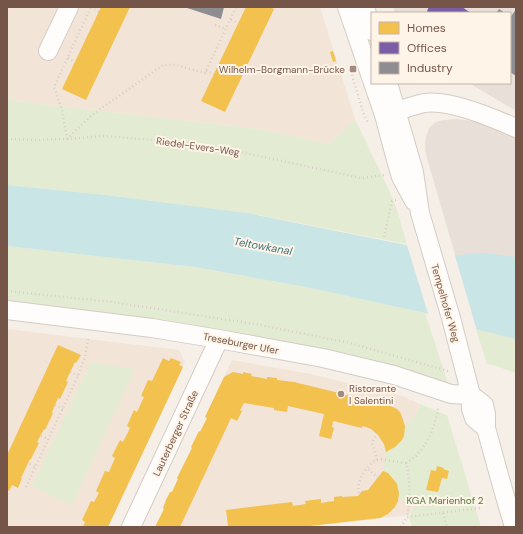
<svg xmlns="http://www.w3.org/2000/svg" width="523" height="534" viewBox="0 0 523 534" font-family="'DM Sans',sans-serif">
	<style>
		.residential { fill: #f2e4d7 }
		.industrial { fill: #e9dfd9 }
		.green { fill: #e3ecd2 }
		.water { fill: #c9e5e6 }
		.pier { fill: #f6efe7 }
		.homes { fill: #f2c14e }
		.offices { fill: #7b5ea7 }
		.industry { fill: #8d8d92 }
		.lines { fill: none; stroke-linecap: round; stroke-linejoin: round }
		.minor-casing { stroke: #d4cbc5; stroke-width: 20 }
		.path { stroke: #d7cec9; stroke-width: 2.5; stroke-dasharray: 1 3; stroke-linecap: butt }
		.minor { stroke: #fefdfb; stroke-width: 18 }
		.poi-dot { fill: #a28b80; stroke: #fff4e8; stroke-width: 1.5 }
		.labels { text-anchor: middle; stroke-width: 4; stroke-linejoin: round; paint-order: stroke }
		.poi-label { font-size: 10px; fill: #745548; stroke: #fff4e8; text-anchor: end }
		.street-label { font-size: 10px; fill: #745548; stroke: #fff4e8 }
		.park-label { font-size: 10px; fill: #547940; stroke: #fff4e8 }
		.water-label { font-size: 11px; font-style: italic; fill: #3f7980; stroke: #fff4e8 }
	</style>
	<rect width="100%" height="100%" fill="#f6efe7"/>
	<path class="residential" d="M7,7H320L355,119L329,144L258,129L16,101L7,98Z
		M7,329L179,350L185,362L108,527H7Z
		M232,360L310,374L402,396L420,404L416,415L409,422L405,424V431L402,440L395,447L391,450L388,473L391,476L397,484L399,493L401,498L405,502L414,504L409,515L301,527H155L164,509L163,508L166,500L172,492L178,479L177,478L192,448L191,447L199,431H200L207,418L205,417Z"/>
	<path class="industrial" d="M393,7H516V111L469,83H510V13H395Z
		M457,119L479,122L516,138V373L494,365L487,364L426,155L425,143L426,137L429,128L432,125L436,122L443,120Z"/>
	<path class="green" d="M7,98L16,101L258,129L329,144L355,119L388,188L396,207L407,244L247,213L105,195L7,185Z
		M7,246L195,267L306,287L425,313L448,383H446L404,368L330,350L166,320L7,300Z
		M476,329L516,339V373L494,365L487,364Z
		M91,362L135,369L72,505L32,486Z
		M420,404L447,415L481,527H412L409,517L414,505H406L403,500L398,497C399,485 394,476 383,471L386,452C399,447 406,437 405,423C414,420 418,413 420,404Z"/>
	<path class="water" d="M7,185L105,195L247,213L456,255L486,253L516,257V339L476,329L425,313L306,287L195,267L7,246Z"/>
	<path class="pier" d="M406,242L454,252L477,331L429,317Z"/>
	<path class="homes" d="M101,7H130L86,100L62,89Z
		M246,7H270L274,9L225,112L201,101Z
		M333,51L336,61L333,62L330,52Z
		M58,345L81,355L76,363L75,362L66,381L68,382L60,399L58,398L52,412L53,413L45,430L44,429L37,442L39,443L31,459H30L21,478H22L18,488L12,485L9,491L7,490V455Z
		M163,358L169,361L171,358L181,362L179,365L183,367L108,527H83L85,522L82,520L91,501L94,502L99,493L96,491L105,471L109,472L115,458L112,456L120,440L123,442L130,428L127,426L134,410L137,412L144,397L141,396L148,380L152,381Z
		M233,372L243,374V372L252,374L251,376L267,379V377L277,378V380L294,382L388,405L397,409L400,412L402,417L405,426L404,436L402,440L395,447L386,452L384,444L378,435L371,429L366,427L362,426V428L333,421L332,427L334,428L331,439L319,436L324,414L288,406L287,412L274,410V408L244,403L240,410L242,411L237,421L231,418L180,527H155L164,509L163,508L166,500L170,492H172L178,479L177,478L192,448L191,447L199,431L200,432L207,418L205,417L224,377Z
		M437,466L444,468L443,469L449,471L447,479L442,478L438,492L426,490L431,470L436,471Z
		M383,471L388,473L394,480L397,484L399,493L398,501L395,507L388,514L380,518L301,527H225V526H228L226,510L292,502L293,506L306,504L305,501L321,499V503L334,501V497L342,496V497L358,496L362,491L368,490Z"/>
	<path class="offices" d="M429,7H462L471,13H429L427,11Z"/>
	<path class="industry" d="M184,7H224L221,19Z
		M499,9L505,13H496Z
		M516,9V76L510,72V18Z"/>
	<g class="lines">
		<defs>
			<path id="minor" d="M347,7L372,80
				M365,7L372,31
				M48,51L69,7
				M373,83L384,115L396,160L401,177L414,201
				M388,83L414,172L420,213L451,318L471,395V409L474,418L486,428
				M385,115C398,111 411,106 424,103C449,99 493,118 516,128
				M7,310L152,328L219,339L323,358L394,375L451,394L471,395
				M471,395L484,405L486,414V428L502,486L514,527
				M131,527L219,339"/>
		</defs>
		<use href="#minor" class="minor-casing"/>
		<path class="path" d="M91,7L99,12
			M231,20L238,23
			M215,25L226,29
			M68,58L75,62
			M206,71L214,74
			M352,75L363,112L368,123
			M7,139L34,140L67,139L103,136L177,142L203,145L236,151L356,177L363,178L384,175
			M67,139L92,115L163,65H176L205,73L236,7
			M67,139L62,110L54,87L91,7
			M384,237L392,201L396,200
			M7,291L112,302L255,324L350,343L448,371
			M70,372L78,376
			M55,405L63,409
			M41,436L49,439
			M377,460L372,442L377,434
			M406,463C409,461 413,458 416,456C428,443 436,425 438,408
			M30,464L35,467
			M378,478L367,468C370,465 373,461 377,460C383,458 399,463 406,463C411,482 410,499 407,517
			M26,487L78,376L85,357L88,339
			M359,493C357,483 361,476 367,468
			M443,513L447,527
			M401,527L407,517L480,508"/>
		<use href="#minor" class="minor"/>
	</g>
	<g class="poi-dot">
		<rect x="349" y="65" width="8" height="8" rx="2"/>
		<circle cx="341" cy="394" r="4"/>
	</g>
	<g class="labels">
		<g class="poi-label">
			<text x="345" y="73">Wilhelm-Borgmann-Brücke</text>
			<text x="349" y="392" text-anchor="start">Ristorante<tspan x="349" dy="12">I Salentini</tspan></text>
		</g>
		<g class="street-label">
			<text transform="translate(198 146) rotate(8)" y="4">Riedel-Evers-Weg</text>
			<text transform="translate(446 303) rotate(74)" y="4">Tempelhofer Weg</text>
			<text transform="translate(241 343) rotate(11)" y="4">Treseburger Ufer</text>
			<text transform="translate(175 433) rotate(-65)" y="4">Lauterberger Straße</text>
		</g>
		<g class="park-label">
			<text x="445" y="504">KGA Marienhof 2</text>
		</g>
		<g class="water-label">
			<text transform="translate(263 246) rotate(10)" y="4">Teltowkanal</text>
		</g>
	</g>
	<rect width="523" height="534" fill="none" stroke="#745548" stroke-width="16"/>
	<rect x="371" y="12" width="140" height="72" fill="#fff4e8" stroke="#c7b4a8"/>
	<rect x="379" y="22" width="20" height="12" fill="#f2c14e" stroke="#c7b4a8"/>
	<text x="407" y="32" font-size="12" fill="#745548">Homes</text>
	<rect x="379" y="42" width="20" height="12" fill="#7b5ea7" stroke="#c7b4a8"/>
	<text x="407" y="52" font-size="12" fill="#745548">Offices</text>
	<rect x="379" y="62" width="20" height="12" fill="#8d8d92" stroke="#c7b4a8"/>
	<text x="407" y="72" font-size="12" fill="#745548">Industry</text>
</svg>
